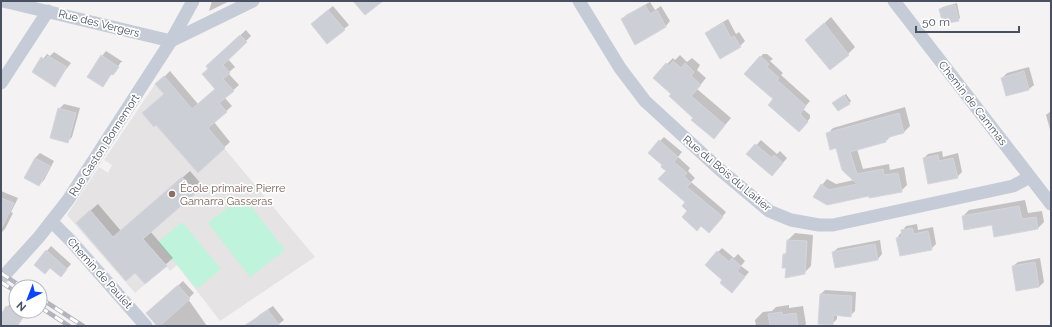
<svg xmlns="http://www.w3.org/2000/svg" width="1052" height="327" viewBox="0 0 1052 327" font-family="Raleway,sans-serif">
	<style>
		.education { fill: #e5e3e3 }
		.green { fill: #bff3dc }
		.shadow { fill: #0003 }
		.building { fill: #cdcfd7; stroke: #d5d6dd }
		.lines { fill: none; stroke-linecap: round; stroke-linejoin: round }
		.minor { stroke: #c5cbd7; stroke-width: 13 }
		.rail-casing { stroke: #b3b5bc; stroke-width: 4.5 }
		.rail { stroke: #fff; stroke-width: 3; stroke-dasharray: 9; stroke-linecap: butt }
		.education-dot { fill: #8d6e63; stroke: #fff; stroke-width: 1.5 }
		.labels { text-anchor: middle; stroke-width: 3.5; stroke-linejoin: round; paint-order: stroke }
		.street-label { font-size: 11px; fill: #485061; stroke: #fff }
		.education-label { font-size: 11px; fill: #785e54; stroke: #fff; text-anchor: start }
	</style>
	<rect width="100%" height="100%" fill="#f4f2f2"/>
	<path class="education" d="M164,76L315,257L220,321L177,265L170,271L166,266L135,293L67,215L99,167L108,173L112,165L104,160L155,84Z"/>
	<path class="green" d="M243,196L285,250L250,277L208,223Z
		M182,222L221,269L197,289L158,242Z"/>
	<path class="shadow" d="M212,1H230L209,11Z
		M650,2L655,10L661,6L670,21L666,26L636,43L622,20L626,15Z
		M957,3L960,18L958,20L940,9L943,7Z
		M333,6L349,25L344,29L317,19Z
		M831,17L855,47L848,54L806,40Z
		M728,19L736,34L739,32L745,41L740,46L707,33L711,29Z
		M246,30L251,36L228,59L235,67L228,73L239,85L225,98L232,106L214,122L230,142L198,171L165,94L162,79L170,71L198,104L216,88L209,69L213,60Z
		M106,51L123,62H121L115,71H117L112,74L102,86V56Z
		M54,52L71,63L54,85L33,72L47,54L50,56Z
		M763,54H767L773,59L770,61L783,73L781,75L810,101L803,109L810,115V118L804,126L774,99L759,59Z
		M680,55L687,62L692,58L700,65L697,70L706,78L697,89L731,118L720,131L673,94L667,64L673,58L675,60Z
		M1029,67L1034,85L1029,89L1007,95L1002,78L1007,73Z
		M846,94L851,101L849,103L836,101Z
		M64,104L80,108L72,137L67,142L59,109Z
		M905,107L910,126L904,132L891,136L886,141L857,149L863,169L889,164L890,170L904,167L907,185L901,191L870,195L827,204L822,185L827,179L836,184L854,180L837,147L827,134L833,128Z
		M1051,111V133L1046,115Z
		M664,137L682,152L678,157L690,168L688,171L695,178L691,182L726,212L714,227L689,211L687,202L667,171L660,141Z
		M761,140L777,154L780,151L787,158L777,170L748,154Z
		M942,151L943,157L958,153L962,172L957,177L924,158L928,154Z
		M40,153L54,161L44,180L39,185L25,178L35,158Z
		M190,171L202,185L150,231L173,258L145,283L84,216L98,204L121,231Z
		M1,191L18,198L11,212L13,213L5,229L1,233Z
		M1025,200L1028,213L1042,211L1044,222L1038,228L993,224L963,216L969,210Z
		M917,224L918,230L933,227L936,244L931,249L897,238L906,226Z
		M795,233L813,235L811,266L804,273L787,267L784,255L788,251V240Z
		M880,240L882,254L878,259L836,267L833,252L838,248Z
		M51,246L71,264L65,271L35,265Z
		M722,248L734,258L738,254L745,261L741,266L749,272L736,287L718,252Z
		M1040,258L1044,282L1039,287L1017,290L1013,266L1018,262Z
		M183,281L194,293L188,299L207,326H158L152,309Z
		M825,290L856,292L855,311L850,316L837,315V319L832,324L821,294Z
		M12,302L16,304V311H27L18,326H1V317L7,307Z
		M789,305V308L803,306L806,324L804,326H756L755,320L763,312L772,311L776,307Z
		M273,306L284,320L279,324L276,326H250L259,315Z"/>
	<path class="building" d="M353,1H383L365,15Z
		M645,5L650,14L657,10L666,27L635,45L621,19Z
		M955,5L959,21L943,24L939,9Z
		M328,10L345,30L327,44L311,24Z
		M723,23L731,38L734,36L741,47L720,59L705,33Z
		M824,23L849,55L830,70L805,40Z
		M240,35L247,42L223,65L230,73L223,79L234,91L219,103L227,112L208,128L225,148L198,173L156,125L154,127L142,113L164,94L155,84L164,76L192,109L215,89L202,74L208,69L206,66Z
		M101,55L119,67L113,75L111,74L103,87L87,77Z
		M48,56L67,67L55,87L32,72L41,57L45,60Z
		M760,56L769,64L767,67L779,78L777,80L806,106L800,114L808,122L799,132L768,105L773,99L744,74Z
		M673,61L681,68L685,63L694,72L691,76L701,85L691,96L725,125L714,139L691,120L693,118L669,96L671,94L653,78L666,63L669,66Z
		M1024,71L1029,90L1006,96L1001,78Z
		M844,95L850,104L838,111L832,103Z
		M58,108L76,113L68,143L50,138Z
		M899,113L904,133L886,138V142L850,152L857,174L883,169L884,175L898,173L902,192L869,198V196L827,205L813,197L821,184L829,190L857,184L842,170L836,148L830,150L826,133Z
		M659,140L678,157L674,162L687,173L684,176L691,183L687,187L723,217L709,233L701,226L697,231L682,217L687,211L682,206L685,202L658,179L666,171L661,167L662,165L648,153Z
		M755,144L772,158L774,155L783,163L772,176L746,154Z
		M938,155L939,161L953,158L958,178L928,184L923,158Z
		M35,158L50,166L39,186L24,178Z
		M182,177L196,193L143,239L167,266L145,284L135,273L126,281L76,223L90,210L113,237Z
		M1,198L14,203L1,229Z
		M1019,206L1022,219L1036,217L1038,229L994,237L992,225L964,230L962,216Z
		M912,228L914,234L928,231L932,250L900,256L896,238L902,237L901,230Z
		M787,240L807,241L805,274L785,278L786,268H782L783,254H786Z
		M875,244L878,260L835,268L832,252Z
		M46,250L67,269L61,277L50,268L45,274L34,265Z
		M717,251L729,262L732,258L741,266L737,271L745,277L732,293L720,283L722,280L705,265Z
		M1035,262L1039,287L1016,291L1012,266Z
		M178,285L190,299L160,326H157L146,313Z
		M820,294L852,296L851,317L833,315V325L818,324Z
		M6,306L23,316L17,326H1V315Z
		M268,310L280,326H244Z
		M782,312V315L796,313L798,326H770L768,314Z"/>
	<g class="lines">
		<path class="minor" d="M3,1L171,41L253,1
			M579,1L620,68L645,101L718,168L769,211L791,220L819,225H833L1013,186L1030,177
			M894,1L1051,204
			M1,83L48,11
			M52,222L71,241L146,326
			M1,279L39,237L68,200L171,41L193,1"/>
		<defs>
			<path id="rail" d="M1,273L22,287
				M1,282L16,292
				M40,298L83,326
				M40,307L69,326"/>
		</defs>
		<use href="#rail" class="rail-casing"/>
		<use href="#rail" class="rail"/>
	</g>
	<circle class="education-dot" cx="172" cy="194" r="4"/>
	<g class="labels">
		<g class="street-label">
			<text transform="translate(99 23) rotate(14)" y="4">Rue des Vergers</text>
			<text transform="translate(973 103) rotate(52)" y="4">Chemin de Cammas</text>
			<text transform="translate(104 145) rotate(-57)" y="4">Rue Gaston Bonnemort</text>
			<text transform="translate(727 173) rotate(40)" y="4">Rue du Bois du Laitier</text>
			<text transform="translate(100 273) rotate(48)" y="4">Chemin de Paulet</text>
		</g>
		<g class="education-label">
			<text x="180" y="192">École primaire Pierre<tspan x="180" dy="13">Gamarra Gasseras</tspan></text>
		</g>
	</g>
	<rect width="1052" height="327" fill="none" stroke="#485061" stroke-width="4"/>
	<g transform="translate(28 299) rotate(222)"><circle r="19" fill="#ffffff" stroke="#b6b9c0"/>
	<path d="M0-3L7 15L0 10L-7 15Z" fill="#0e47f1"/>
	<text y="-6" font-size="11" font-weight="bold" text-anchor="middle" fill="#485061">N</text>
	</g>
	<path d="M916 26v6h103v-6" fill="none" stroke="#485061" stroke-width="2"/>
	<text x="922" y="26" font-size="12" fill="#485061" stroke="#ffffff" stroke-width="3" paint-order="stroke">50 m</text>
</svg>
